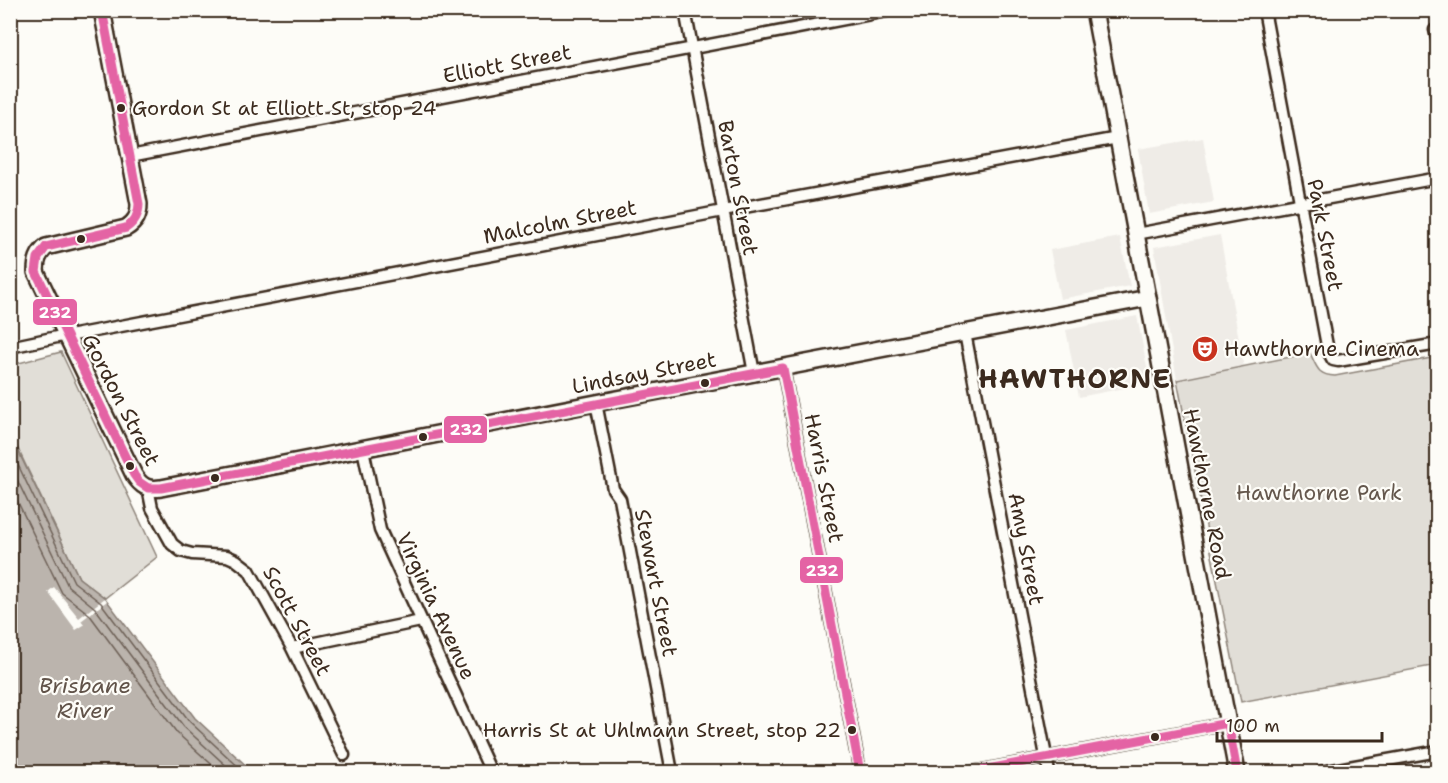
<svg xmlns="http://www.w3.org/2000/svg" width="1448" height="783" viewBox="0 0 1448 783" font-family="'Shantell Sans',sans-serif">
	<style>
		.built { fill: #efece7 }
		.green { fill: #e1ded7; stroke: #8e847a; stroke-width: 1.5 }
		.water { fill: #bbb4ad; stroke: #887d74; stroke-width: 1.5 }
		.pier { fill: #fdfcf7 }
		.lines { fill: none; stroke-linecap: round; stroke-linejoin: round }
		.shore { stroke: #6e6157; stroke-width: 1.5 }
		.street-casing { stroke: #3b2a1e; stroke-width: 15 }
		.secondary-casing { stroke: #3b2a1e; stroke-width: 20 }
		.street { stroke: #fdfcf7; stroke-width: 10 }
		.secondary { stroke: #fdfcf7; stroke-width: 15 }
		.bus-1-casing { stroke: #fdfcf7; stroke-width: 14 }
		.bus-1 { stroke: #e463a4; stroke-width: 9 }
		.bus-dot { fill: #3b2a1e; stroke: #fdfcf7; stroke-width: 2 }
		.labels { text-anchor: middle; stroke-width: 4.5; stroke-linejoin: round; paint-order: stroke }
		.bus-label { font-size: 20px; fill: #3b2a1e; stroke: #fdfcf7; text-anchor: start }
		.street-label { font-size: 21px; fill: #3b2a1e; stroke: #fdfcf7 }
		.poi-label { font-size: 21px; fill: #3b2a1e; stroke: #fdfcf7; text-anchor: start }
		.park-label { font-size: 21px; fill: #64574c; stroke: #fdfcf7 }
		.water-label { font-size: 22px; font-style: italic; fill: #615349; stroke: #fdfcf7 }
		.district-label { font-size: 27px; font-weight: bold; letter-spacing: 1.5px; fill: #3b2a1e; stroke: #fdfcf7 }
		.line-badge { stroke: #fdfcf7; stroke-width: 2 }
		.badge-label { font-size: 16px; text-anchor: middle; font-weight: bold; fill: #fff }
	</style>
	<rect width="100%" height="100%" fill="#fdfcf7"/>
	<filter id="ink" filterUnits="userSpaceOnUse"><feTurbulence type="fractalNoise" baseFrequency=".0167" numOctaves="2"/><feDisplacementMap in="SourceGraphic" scale="12" xChannelSelector="R" yChannelSelector="G"/><feConvolveMatrix kernelMatrix="1 2 1 2 8 2 1 2 1" color-interpolation-filters="sRGB"/></filter>
	<g filter="url(#ink)">
		<path class="built" d="M1203,138L1214,202L1149,214L1138,149Z
			M1220,235L1244,367L1177,380L1154,247Z
			M1120,237L1130,286L1060,299L1050,250Z
			M1137,316L1150,383L1079,397L1066,330Z"/>
		<path class="green" d="M61,352L157,557L105,598L79,578L11,434V365Z
			M1310,353C1317,367 1317,375 1335,376L1437,357V665L1241,702L1177,380Z"/>
		<path class="water" d="M10,434L79,578L105,598L195,718L253,772H11Z"/>
		<path class="pier" d="M54,587L79,618L105,598L107,601L81,621L84,625L76,630L48,592Z"/>
		<g class="lines">
			<path class="shore" d="M10,448L74,582L101,603L190,722L244,772
				M10,465L68,586L95,608L184,727L233,772
				M10,486L62,593L89,614L177,733L220,772"/>
			<defs>
				<path id="street" d="M685,10L754,373
					M1264,10L1328,351L1333,360L1338,361L1438,344
					M1435,30L1438,42
					M130,156L892,10
					M1136,234L1438,178
					M965,333L1049,772
					M10,347L57,337L74,335L723,211L1118,138
					M783,368L860,772
					M596,403L613,489L620,499L672,772
					M363,449L380,530L491,772
					M148,488L152,508L172,544L181,551L192,554L227,556L236,560L249,570L292,648L344,755
					M292,648L421,621
					M972,772L1228,723
					M1321,772L1438,751"/>
				<path id="secondary" d="M102,10L139,204C139,215 136,222 126,228L46,247C38,254 36,261 36,272L134,475C141,486 147,490 161,488L596,403L1148,298
					M1094,10L1237,772"/>
			</defs>
			<use href="#street" class="street-casing"/>
			<use href="#secondary" class="secondary-casing"/>
			<use href="#street" class="street"/>
			<use href="#secondary" class="secondary"/>
			<defs>
				<path id="bus-1" d="M102,10L139,204C139,215 135,222 126,228L46,247L38,258L36,272L134,475L139,482L148,488
					M783,368L860,772
					M148,488H161L783,368
					M1228,723L1237,772
					M972,772L1228,723"/>
			</defs>
			<use href="#bus-1" class="bus-1-casing"/>
			<use href="#bus-1" class="bus-1"/>
		</g>
	</g>
	<defs>
		<symbol id="theatre-disc" viewBox="-11 -11 22 22"><circle r="9.5" fill="#c8321e" stroke="#fdfcf7"/><path d="M-5-5.5Q0-4 5-5.5V0Q5 5 0 6Q-5 5-5 0ZM-3.3-2.5H-1v1.5H-3.3ZM1-2.5H3.3v1.5H1ZM-2.8 1Q0 5.5 2.8 1Z" fill="#fff"/></symbol>
	</defs>
	<g fill-rule="evenodd">
		<use href="#theatre-disc" x="1190" y="334" width="30" height="30"/>
	</g>
	<g class="bus-dot">
		<circle cx="121" cy="108" r="5"/>
		<circle cx="81" cy="239" r="5"/>
		<circle cx="705" cy="383" r="5"/>
		<circle cx="423" cy="437" r="5"/>
		<circle cx="130" cy="466" r="5"/>
		<circle cx="215" cy="478" r="5"/>
		<circle cx="852" cy="730" r="5"/>
		<circle cx="1155" cy="737" r="5"/>
	</g>
	<g class="labels">
		<g class="bus-label">
			<text x="132" y="115">Gordon St at Elliott St, stop 24</text>
			<text x="841" y="737" text-anchor="end">Harris St at Uhlmann Street, stop 22</text>
		</g>
		<g class="street-label">
			<text transform="translate(507 64) rotate(-11)" y="7">Elliott Street</text>
			<text transform="translate(738 188) rotate(79)" y="7">Barton Street</text>
			<text transform="translate(560 222) rotate(-11)" y="7">Malcolm Street</text>
			<text transform="translate(1325 235) rotate(79)" y="7">Park Street</text>
			<text transform="translate(644 373) rotate(-11)" y="7">Lindsay Street</text>
			<text transform="translate(121 400) rotate(63)" y="7">Gordon Street</text>
			<text transform="translate(824 478) rotate(79)" y="7">Harris Street</text>
			<text transform="translate(1207 494) rotate(79)" y="7">Hawthorne Road</text>
			<text transform="translate(1026 549) rotate(79)" y="7">Amy Street</text>
			<text transform="translate(656 583) rotate(79)" y="7">Stewart Street</text>
			<text transform="translate(436 606) rotate(65)" y="7">Virginia Avenue</text>
			<text transform="translate(297 621) rotate(62)" y="7">Scott Street</text>
		</g>
		<g class="poi-label">
			<text x="1224" y="356">Hawthorne Cinema</text>
		</g>
		<g class="park-label">
			<text x="1319" y="500">Hawthorne Park</text>
		</g>
		<g class="water-label">
			<text x="85" y="693">Brisbane<tspan x="85" dy="25">River</tspan></text>
		</g>
		<g class="district-label">
			<text x="1075" y="388">HAWTHORNE</text>
		</g>
	</g>
	<g class="line-badge">
		<rect x="32" y="298" width="46" height="28" rx="6" fill="#e463a4"/>
		<rect x="443" y="415" width="45" height="29" rx="6" fill="#e463a4"/>
		<rect x="799" y="556" width="45" height="28" rx="6" fill="#e463a4"/>
	</g>
	<g class="badge-label">
		<text x="55" y="318">232</text>
		<text x="466" y="435">232</text>
		<text x="822" y="576">232</text>
	</g>
	<rect width="1448" height="783" fill="none" stroke="#fdfcf7" stroke-width="36"/>
	<rect x="18" y="18" width="1412" height="747" fill="none" stroke="#3b2a1e" stroke-width="2" filter="url(#ink)"/>
	<path d="M1217 732v9h165v-9" fill="none" stroke="#3b2a1e" stroke-width="3"/>
	<text x="1226" y="732" font-size="18" fill="#3b2a1e" stroke="#fdfcf7" stroke-width="4.5" paint-order="stroke">100 m</text>
</svg>
